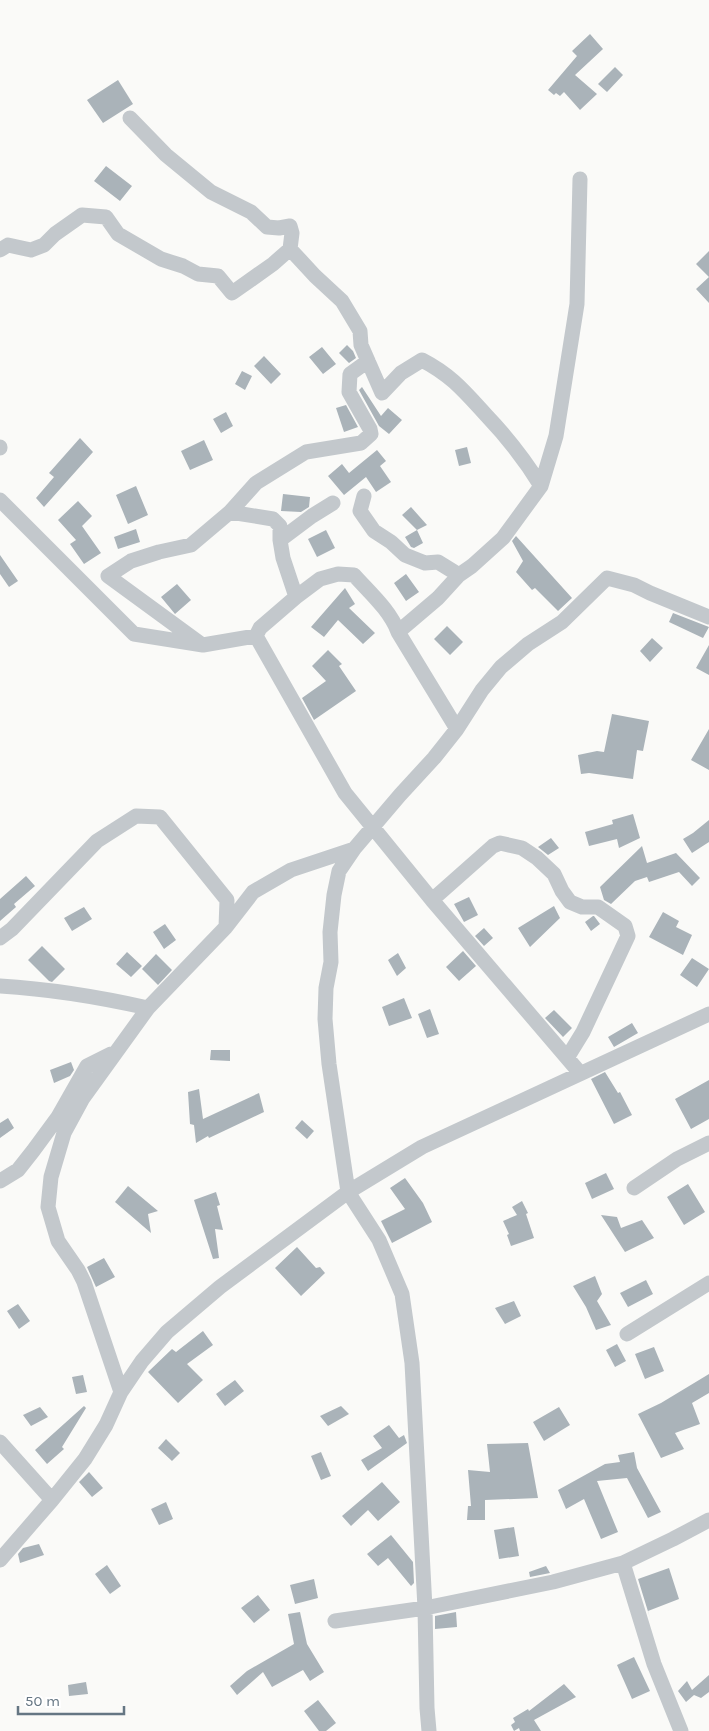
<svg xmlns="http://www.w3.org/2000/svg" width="709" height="1731" viewBox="0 0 709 1731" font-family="Karla,sans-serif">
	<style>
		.building { fill: #aab3b9 }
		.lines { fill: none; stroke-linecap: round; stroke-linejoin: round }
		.minor { stroke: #c3c8cc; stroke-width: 15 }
	</style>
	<rect width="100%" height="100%" fill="#fafaf8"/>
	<path class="building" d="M590,34L603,49L575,75L597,94L580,110L564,92L560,96L556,93L554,95L548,90L577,56L572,51Z
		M615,67L623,75L607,92L598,84Z
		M118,80L133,104L103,123L87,100Z
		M106,166L132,186L120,201L94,181Z
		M709,251V303L696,289L709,277L696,264Z
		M347,345L353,351L356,358L349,363L339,353Z
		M322,347L336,364L323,374L309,357Z
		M264,356L281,374L271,384L254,366Z
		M242,371L252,376L245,390L235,384Z
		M362,387L381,416L388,408L402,420L389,434L379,426L359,390Z
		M346,405L358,427L344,432L336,408Z
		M226,412L233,426L221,433L213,419Z
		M80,438L93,452L44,507L36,498L54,477L49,473Z
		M204,440L213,460L190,470L181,451Z
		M467,447L471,463L459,466L455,450Z
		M377,450L386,461L380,466L391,482L376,492L366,477L344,495L328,476L342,464L349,473Z
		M136,486L148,515L128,524L116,495Z
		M283,494L310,497L309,507L301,512L281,511Z
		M78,501L92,516L82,526L101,553L84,564L70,544L76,540L58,520Z
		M411,507L427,525L417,530L402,515Z
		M136,529L140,542L118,549L114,537Z
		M326,530L335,548L317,557L308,539Z
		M417,530L423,543L414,548L411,547L405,537Z
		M516,536L572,598L558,611L535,588L532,590L516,572L523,561L512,541Z
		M0,555L18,581L9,587L0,574Z
		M406,574L419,592L406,601L394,583Z
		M177,584L191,600L175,614L161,597Z
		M345,588L355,604L349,608L375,633L363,644L338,620L324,637L311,627Z
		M673,613L709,627L703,638L669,622Z
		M447,626L463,642L450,655L434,639Z
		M652,638L663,648L650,662L640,651Z
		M709,645V675L696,668Z
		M328,650L342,664L339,666L356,691L314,720L302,698L326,681L312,666Z
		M612,714L649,721L643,751L637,750L633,779L589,773L581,774L578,755L597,751L604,752Z
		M709,729V770L691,760Z
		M633,814L640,838L619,848L617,839L589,846L585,832L613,824L612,820Z
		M709,820V842L692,853L683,839L693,833Z
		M551,838L559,848L548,855L538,847Z
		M642,846L647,863L676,853L700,878L692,886L679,872L649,882L647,877L635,881L611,904L604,900L600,887Z
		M26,876L35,886L14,904L16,907L0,921V899Z
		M469,897L478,915L464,922L454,904Z
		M554,906L560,918L530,947L518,928Z
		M84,907L92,919L72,931L64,918Z
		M663,912L679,921L676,927L692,935L683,955L649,937Z
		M593,916H594L600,924L591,931L585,922Z
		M165,924L176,940L164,949L153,932Z
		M484,928L493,938L484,946L475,936Z
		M42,946L65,969L52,982L49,981L28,960Z
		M463,951L476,966L459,981L446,967Z
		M127,952L142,966L131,977L116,964Z
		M398,953L406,968L397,976L388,960Z
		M156,954L172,970L158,985L142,969Z
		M692,958L709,969L697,987L680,975Z
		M404,998L412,1018L389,1026L382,1007Z
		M430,1009L439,1034L427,1038L418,1014Z
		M554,1010L572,1028L563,1037L545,1018Z
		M632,1023L638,1033L614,1047L608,1037Z
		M211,1050H230V1061L210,1060Z
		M71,1062L74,1070L70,1076L54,1083L50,1070Z
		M605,1072L618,1093L620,1092L632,1115L614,1124L591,1079Z
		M709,1080V1119L691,1129L675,1099Z
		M199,1089L203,1119L259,1093L264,1112L209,1138L208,1136L196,1143L194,1125L190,1124L188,1092Z
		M8,1118L14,1128L0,1138V1123Z
		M302,1120L314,1131L307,1139L295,1128Z
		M606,1173L614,1189L592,1199L585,1183Z
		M405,1178L423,1203L432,1222L392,1243L381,1221L405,1209L390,1188Z
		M688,1184L705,1212L684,1225L667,1197Z
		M128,1186L158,1211L148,1214L151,1233L115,1202Z
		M216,1192L220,1205L217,1206L223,1230L215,1229L219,1258L213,1259L194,1200Z
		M522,1201L528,1213L526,1214L534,1238L511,1246L507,1235L509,1234L503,1221L517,1215L512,1207Z
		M601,1215L617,1217L621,1228L642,1220L654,1238L625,1252Z
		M297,1247L316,1268L320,1267L325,1273L301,1296L275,1268Z
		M104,1258L115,1277L96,1287L87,1267Z
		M595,1276L602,1294L597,1301L611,1325L596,1330L586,1307L573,1286Z
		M646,1280L653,1294L628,1307L620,1293Z
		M514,1301L521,1316L505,1324L495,1308Z
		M18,1304L30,1321L19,1329L7,1311Z
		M203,1331L213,1345L187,1364L203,1380L178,1403L148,1372L172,1349L176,1352Z
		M617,1344L626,1361L615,1367L606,1350Z
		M654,1347L664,1371L645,1379L635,1354Z
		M709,1374V1393L692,1403L700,1424L675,1433L684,1449L661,1458L638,1414L661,1403Z
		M83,1375L87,1392L76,1394L72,1377Z
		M235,1380L244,1391L225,1406L216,1394Z
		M84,1406L86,1408L62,1447L64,1449L47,1464L35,1450Z
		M341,1406L349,1414L328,1426L320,1416Z
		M40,1407L48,1417L31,1426L23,1415Z
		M559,1407L570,1425L544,1441L533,1422Z
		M389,1425L399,1438L404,1435L407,1443L368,1471L361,1460L382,1448L373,1436Z
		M166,1439L180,1453L172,1461L158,1448Z
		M528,1443L538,1498L485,1500V1520H467L468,1506H471L468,1470L490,1472L487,1444Z
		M321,1452L331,1476L321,1480L311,1456Z
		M634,1452L637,1468L661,1512L648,1518L627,1478L597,1481L618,1532L601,1539L584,1499L566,1509L558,1490L605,1464L620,1462L618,1455Z
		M89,1472L103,1488L92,1497L79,1482Z
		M382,1482L400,1502L378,1521L368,1510L351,1526L342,1516Z
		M166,1502L173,1519L159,1525L151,1509Z
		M514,1527L519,1556L499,1559L494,1530Z
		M391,1535L413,1562L414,1583L411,1586L388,1558L378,1566L367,1554Z
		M39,1544L44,1555L20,1563L18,1554L23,1548Z
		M107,1565L121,1586L110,1594L95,1574Z
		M546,1566L550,1573L530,1577L529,1572Z
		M669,1568L679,1599L648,1611L650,1618L638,1579Z
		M314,1579L318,1598L295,1604L290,1585Z
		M258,1595L270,1610L254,1623L241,1608Z
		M300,1612L307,1644L324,1672L310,1681L303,1670L272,1687L263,1672L237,1695L230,1686L247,1671L294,1644L288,1614Z
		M456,1612L457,1627L435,1629V1616Z
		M634,1657L650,1691L632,1699L617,1665Z
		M709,1675V1692L701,1698L694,1695L686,1702L678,1691L687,1681L692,1690Z
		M86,1682L88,1694L69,1696L68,1685Z
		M564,1684L576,1697L534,1720L541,1731H520L519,1728L514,1731L511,1725L515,1722L513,1718L528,1709L529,1711Z
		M318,1700L336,1723L326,1731H319L304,1711Z"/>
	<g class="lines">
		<path class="minor" d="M130,118L166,155L211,192L251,212L267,227L279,228L290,226L292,233L290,249L315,276L342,301L360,331L361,345L382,393L401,373L422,360C451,375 464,391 486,415C507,437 525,460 541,486
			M0,250L8,245L31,250L44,245L55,234L82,215L106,217L118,234L161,259L183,266L198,274L218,276L232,293L273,264L290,249
			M0,447V448
			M364,496L360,511L374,531L391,542L405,555L425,563L438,562L459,575
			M0,500L134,634L203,645L256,636L345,793L432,900L580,1073
			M230,512L256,483L306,452L361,443L371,434L370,429L349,392L350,374L368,361
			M296,597L283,558L280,540L312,516L333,503
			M256,636L260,628L296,597L320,579L338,574L354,575C369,592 390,610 398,632
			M201,644L108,576L131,561L159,552L191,545L230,512L273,519L280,526V540
			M457,729L398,632L438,598L459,575L472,566L503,538L541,486L556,436L577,304L580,179
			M432,900L493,846L500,843L522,848L537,858L554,874L562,891L570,902L582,907H598L625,926L628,936L583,1032L567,1058
			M0,938L12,929L97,841L136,816L160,817L227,900L226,927
			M0,986C50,989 99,997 148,1008
			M0,1181L18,1170L33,1151L58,1117L87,1066L111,1054
			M634,1188L677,1159L709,1143
			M627,1334L709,1283
			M121,1392L84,1282L78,1270L58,1241L48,1207L51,1177L64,1133L83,1098L148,1008L226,927L253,892L291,870L354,849
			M0,1442L52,1500
			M0,1560L52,1500L85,1459L106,1425L121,1392L142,1361L167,1332L220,1287L348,1192L422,1147L709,1014
			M623,1563L654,1664L681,1731
			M335,1621L425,1608L553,1582L623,1563L673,1539L709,1520
			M429,1731L427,1708L425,1608L412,1363L402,1294L379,1240L348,1192L329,1064L325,1019L326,988L331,962L330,932L334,895L339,871L354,849L400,795L434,758L457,729L482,690L501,667L528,644L562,622L607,578L634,585L650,593L709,617"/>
	</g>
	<path d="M18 1706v8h106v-8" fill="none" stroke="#657683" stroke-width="2.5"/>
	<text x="25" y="1706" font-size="15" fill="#657683" stroke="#ffffff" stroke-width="4" paint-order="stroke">50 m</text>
</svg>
